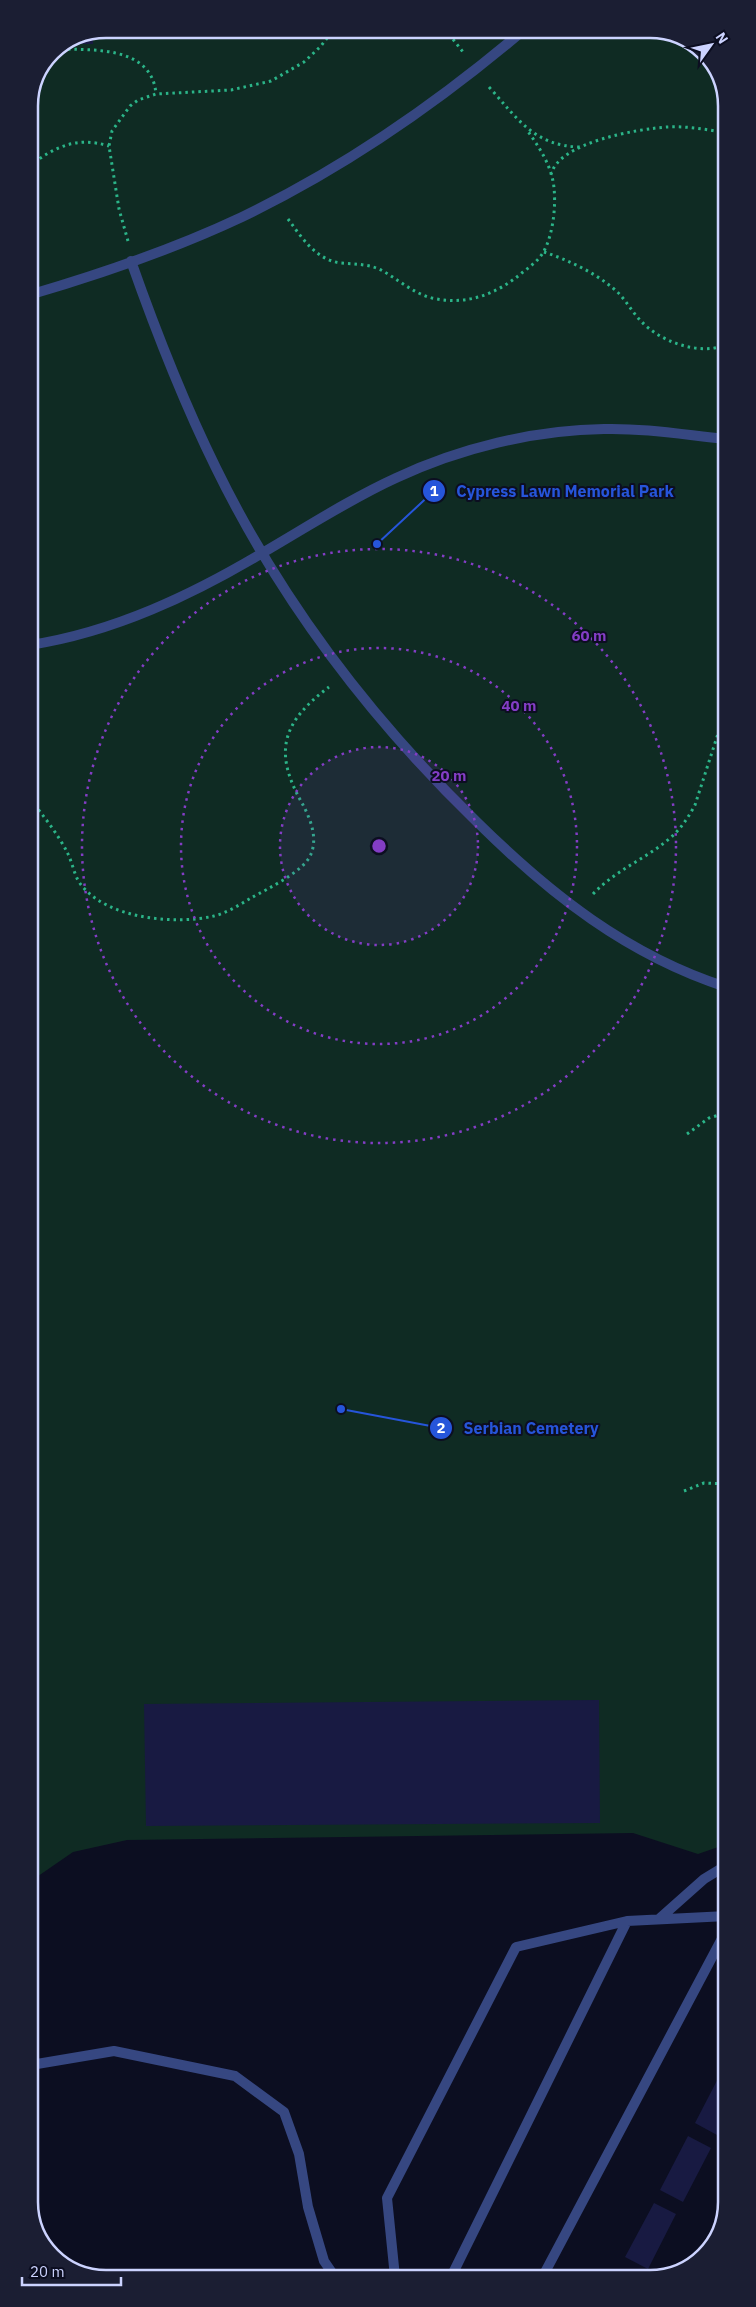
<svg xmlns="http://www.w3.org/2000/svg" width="756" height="2307" viewBox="0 0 756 2307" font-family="'IBM Plex Sans',sans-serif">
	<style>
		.green { fill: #0f2b23 }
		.building { fill: #181a42 }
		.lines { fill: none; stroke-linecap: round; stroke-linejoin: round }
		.path { stroke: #2bb488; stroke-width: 3; stroke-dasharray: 2.5 4; stroke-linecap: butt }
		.lane { stroke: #364781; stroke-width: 10 }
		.ring { fill: none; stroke: #833dc5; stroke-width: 2.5; stroke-dasharray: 2.5 5 }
		.rim { fill: none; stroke: #ccd3ff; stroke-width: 2.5 }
		.centre { fill: #833dc5; stroke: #0c0e21; stroke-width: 2.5 }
		.ring-label { font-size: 15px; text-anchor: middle; font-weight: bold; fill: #833dc5; stroke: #0c0e21; stroke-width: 4; stroke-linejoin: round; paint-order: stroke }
		.leader { fill: none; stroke: #2655da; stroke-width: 2 }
		.callout-dot { fill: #2655da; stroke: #0c0e21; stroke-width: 2 }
		.mark-label { font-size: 15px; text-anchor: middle; font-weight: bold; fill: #fff }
		.callout-label { font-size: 16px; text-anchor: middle; font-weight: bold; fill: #2655da; stroke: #0c0e21; stroke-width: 4; stroke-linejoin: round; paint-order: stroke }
	</style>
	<rect width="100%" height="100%" fill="#0c0e21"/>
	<path class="green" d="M106,29H656L701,48L725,86L727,1844L698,1854L633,1833L127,1840L73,1852L31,1881L29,101L51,51Z"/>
	<path class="building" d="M93,34V44H69L77,41Z
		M599,1700L600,1823L146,1826L144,1704Z
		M723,2069L727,2071V2116L717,2135L695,2123Z
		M688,2136L711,2148L683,2202L660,2190Z
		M654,2203L676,2214L648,2269L625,2257Z"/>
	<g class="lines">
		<path class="path" d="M445,29L463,52
			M55,49C91,50 152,45 156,94
			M489,87C517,118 534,146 580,147
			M29,166C55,147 76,136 109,146
			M551,175C558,142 638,129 667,127C686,126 706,129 725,133
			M288,219C302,238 316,260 341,263C354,264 367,264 379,269C397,278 412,293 432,298C467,306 497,294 523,272C531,266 539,260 544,251C553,234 556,207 554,188C552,166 539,147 527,130
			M128,241L119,209L109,146L112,131L130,106L138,100L156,94L231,90L271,81L304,62L321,46L334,29
			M544,252C568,260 594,272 614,289C625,298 631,311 641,321C659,341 699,356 725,345
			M30,800C42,813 59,836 67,852C73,863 74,877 82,886C109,919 175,925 214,916C227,913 239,905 251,898C267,889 305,871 311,854C318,837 310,818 302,803C273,752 282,722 329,687
			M593,894C617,869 644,860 669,839C680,830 688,818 695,805L725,712
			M687,1134L709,1118L726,1113
			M684,1491L704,1483L726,1484"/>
		<path class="lane" d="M131,261C156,332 183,401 216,468C281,601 372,720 477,822C550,894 627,955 726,987
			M29,295C101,274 174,249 242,217C344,168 439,102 525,29
			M30,645C114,632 192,595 264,552C307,527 350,499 396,478C460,448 534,430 604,429C645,428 685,435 725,439
			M659,1919L704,1879L727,1865
			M31,2065L114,2051L235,2076L284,2112L299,2154L308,2207L324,2261L335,2277
			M543,2276L727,1929
			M395,2277L387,2198L516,1947L627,1921L727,1916
			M451,2277L627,1921"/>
	</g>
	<circle cx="379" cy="846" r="99" fill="#833dc5" fill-opacity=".12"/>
	<g class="ring">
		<circle cx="379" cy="846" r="99"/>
		<circle cx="379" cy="846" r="198"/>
		<circle cx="379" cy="846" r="297"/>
	</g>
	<path d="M0 0H756V2307H0ZM106 38H650A68 68 0 0 1 718 106V2202A68 68 0 0 1 650 2270H106A68 68 0 0 1 38 2202V106A68 68 0 0 1 106 38Z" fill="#1b1e33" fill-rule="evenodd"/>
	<path class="rim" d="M106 38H650A68 68 0 0 1 718 106V2202A68 68 0 0 1 650 2270H106A68 68 0 0 1 38 2202V106A68 68 0 0 1 106 38Z"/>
	<circle cx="379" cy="846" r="8" class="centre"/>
	<g class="ring-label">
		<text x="589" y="641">60 m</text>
		<text x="519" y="711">40 m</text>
		<text x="449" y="781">20 m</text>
	</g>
	<path class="leader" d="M377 544L434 491M341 1409L441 1428"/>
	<g class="callout-dot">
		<circle cx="377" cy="544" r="5"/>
		<circle cx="341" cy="1409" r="5"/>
		<circle cx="434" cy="491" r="12"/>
		<circle cx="441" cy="1428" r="12"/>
	</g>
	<g class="mark-label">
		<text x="434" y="496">1</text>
		<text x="441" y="1433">2</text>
	</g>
	<g class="callout-label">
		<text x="565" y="497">Cypress Lawn Memorial Park</text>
		<text x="531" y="1434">Serbian Cemetery</text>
	</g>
	<g transform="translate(711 45) rotate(57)" stroke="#0c0e21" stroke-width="4" paint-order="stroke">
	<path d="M0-4L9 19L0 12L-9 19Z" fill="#ccd3ff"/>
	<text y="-8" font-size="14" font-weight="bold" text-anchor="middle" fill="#ccd3ff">N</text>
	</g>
	<path d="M22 2277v8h99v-8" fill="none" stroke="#ccd3ff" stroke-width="2.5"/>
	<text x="30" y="2277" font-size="15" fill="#ccd3ff" stroke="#0c0e21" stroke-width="4" paint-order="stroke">20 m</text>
</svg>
